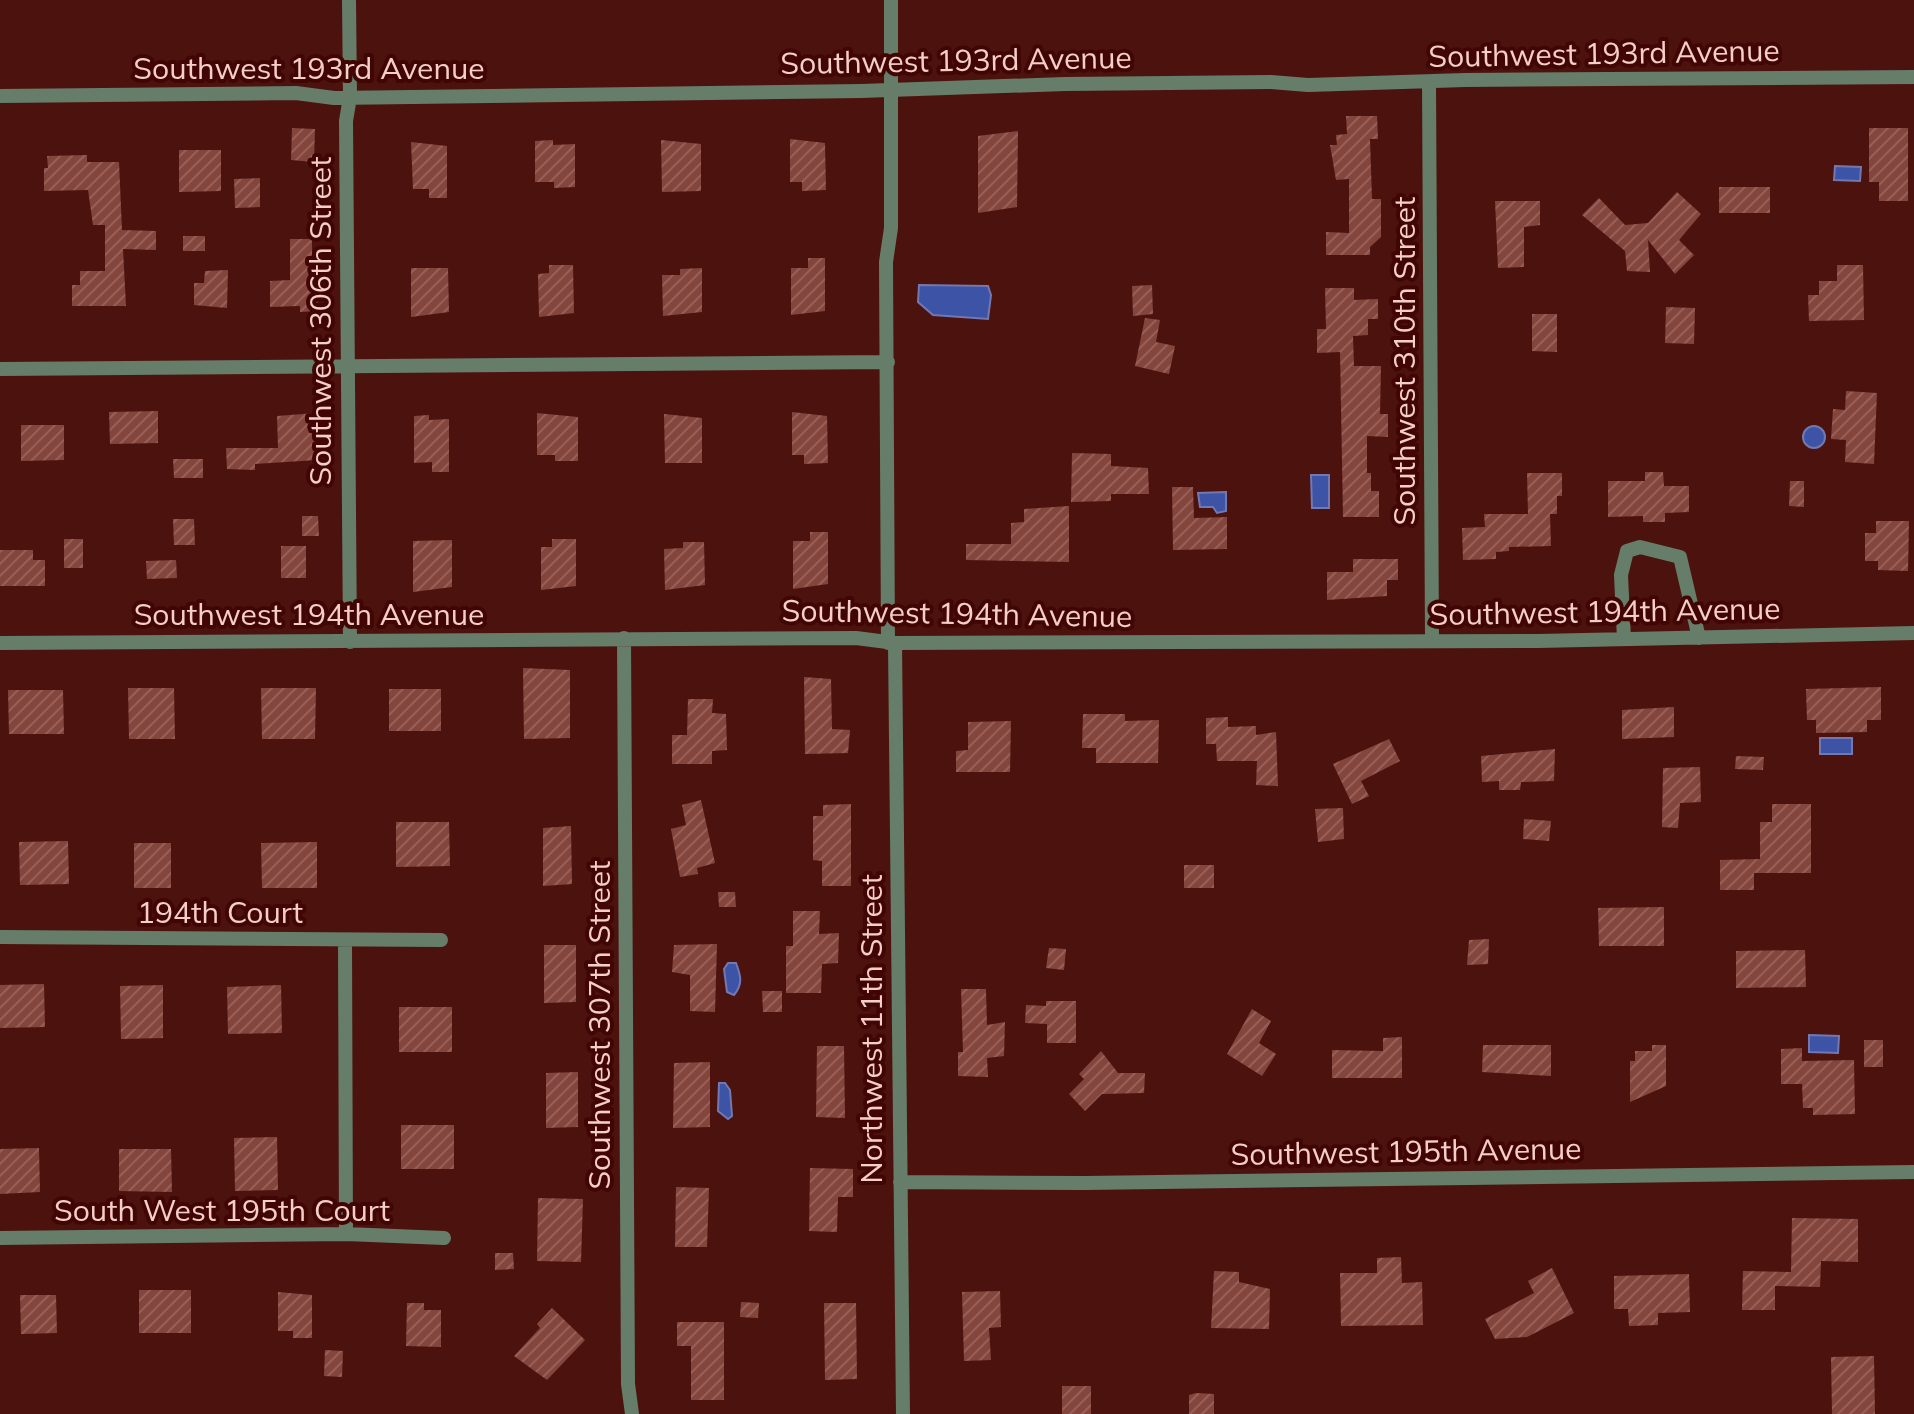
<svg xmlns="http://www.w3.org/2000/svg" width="1914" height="1414" viewBox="0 0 1914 1414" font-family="Mulish,sans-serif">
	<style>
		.water { fill: #3c53a6; stroke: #7378b0; stroke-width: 2 }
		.building { fill: url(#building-hatch) }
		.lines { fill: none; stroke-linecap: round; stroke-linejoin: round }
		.street { stroke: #667d69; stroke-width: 14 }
		.labels { text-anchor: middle; stroke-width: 8; stroke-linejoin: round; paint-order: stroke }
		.street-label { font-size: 30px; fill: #f4cec8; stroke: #410604 }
	</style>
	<defs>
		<pattern id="building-hatch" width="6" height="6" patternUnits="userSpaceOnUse" patternTransform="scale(2)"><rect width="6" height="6" fill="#84453d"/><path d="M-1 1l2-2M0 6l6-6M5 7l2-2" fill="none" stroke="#965f58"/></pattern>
	</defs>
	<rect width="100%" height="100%" fill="#4c130e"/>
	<path class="water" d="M1835,166L1861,167L1860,181L1834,180Z
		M919,285L988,286L991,295L988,319L933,315L918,302Z
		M1803 437a11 11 0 1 1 22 0a11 11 0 1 1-22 0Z
		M1311,475H1329V508H1312Z
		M1226,492V511L1217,513L1213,507H1200L1198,493Z
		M1820,738H1852V754H1820Z
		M728,963H736C741,976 743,984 734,995L727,992L724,969Z
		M1809,1035L1839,1036L1838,1053L1809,1052Z
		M719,1083H725L730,1090L732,1116L728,1119L718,1111Z"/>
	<path class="building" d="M1346,116H1377L1378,139H1370L1372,199H1381V237L1370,247V255H1326V232L1349,233V179L1336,180L1330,145H1337L1336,135L1347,134Z
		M292,128L315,129L314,162L291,160Z
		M1869,128H1908V201H1879V182H1869Z
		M1018,131L1017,207L978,213V136Z
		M790,139L825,143L826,190L802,191V182H790Z
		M553,140V145L575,144V187L554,188V182H535V141Z
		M661,140L701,144V191L662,192Z
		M411,142L447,146V198H429V189H413Z
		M179,150H221V191L179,192Z
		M87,155V162H119L122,230L156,231V250L123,249L126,306H72V285H80V271H105V225H93L88,190L44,191V168H48L47,156Z
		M260,178V207L235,208L234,179Z
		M1719,187H1770V213H1719Z
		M1677,192L1701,214L1679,240L1694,255L1675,274L1648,240L1650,272L1627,271L1625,251L1582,215L1599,198L1625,225L1648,223Z
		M1495,201H1540V225L1524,227V267L1498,268Z
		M183,236H205V251H183Z
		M290,239H312V279H317L318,311L300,312V306L270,307V281L290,280Z
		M808,258H825V311L791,315V268H808Z
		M549,265H573L574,313L539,317L538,274L549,273Z
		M1837,265H1863L1864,320L1809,321L1808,295H1819V281H1837Z
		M411,268H448L449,312L411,317Z
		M702,268V312L663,316L662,275H680V269Z
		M228,270L227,308L194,305V283H204L205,271Z
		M1152,285L1153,314L1133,316L1132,286Z
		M1325,288H1354V300L1378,299V319H1368V335L1353,336L1354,366H1381L1380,414H1388V437L1367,436V473H1371V491H1379V517H1343L1340,352L1317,353V329H1326Z
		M1666,307L1695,308L1694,344L1665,343Z
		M1532,314H1557V352L1532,351Z
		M1145,318L1160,320L1156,342L1175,346L1169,374L1135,366Z
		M1846,391L1877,393L1874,464L1845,462L1846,440L1831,439L1833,409L1845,410Z
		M158,411V443L110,444L109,412Z
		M792,412L827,416L828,463L804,464V455H792Z
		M316,413L317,460L255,464V470L227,469L226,448H278L277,416Z
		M537,413L578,417V461H555V455H537Z
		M664,414L702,418V463H665Z
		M429,415V420L449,419V472H432V462L414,463V416Z
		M21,425H64V460L21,461Z
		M1072,453L1111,454V466L1148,468L1149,494H1111V501L1071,502Z
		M173,459H203V478H174Z
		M1645,472H1663L1664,486H1689V512L1665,513V522H1643V516L1608,517V481H1645Z
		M1527,473H1562V496H1557V514H1550L1551,546L1509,547V551L1496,552V559L1463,560L1462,528L1485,527L1484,514H1528Z
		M1790,481H1804V507L1789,506Z
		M1172,487H1193L1194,518L1227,517V549L1173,550Z
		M1069,506V562L966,560V544H1011V523L1024,522V509Z
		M302,516H318L319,536H302Z
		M173,519H194L195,545H174Z
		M1876,521H1909L1908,571L1878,570V561H1865V533H1876Z
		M810,532H828V584L793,589V541H810Z
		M64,539H83V568H64Z
		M552,539H576V586L541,590V547H552Z
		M452,540V587L413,592V541Z
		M683,542H704L705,585L665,590L664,549L683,548Z
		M281,546H306V578H281Z
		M0,550H33V560H45V586H0Z
		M1353,559H1398V580H1387V596L1327,600V572H1353Z
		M176,560L177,578L147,579L146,561Z
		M523,668L570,670V738L524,739Z
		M804,677L831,679L832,729L850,730L848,753L805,754Z
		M1881,687V720H1867V732L1816,733V720H1807L1806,689Z
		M128,688H174L175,739H129Z
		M261,688H316L315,739H262Z
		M389,689H441V731H389Z
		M8,690H63L64,734H9Z
		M688,699H713L712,713L726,714L727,750L712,751V764H672V735H687Z
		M1674,707V737L1622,739V710Z
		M1083,714H1125V721L1159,720L1158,763H1096V748H1082Z
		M1228,717V727L1256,726V735L1276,732L1278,786L1256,785L1257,761H1217L1216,744H1206V718Z
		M1011,721L1010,772H956V751L968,750V722Z
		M1389,739L1400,761L1361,781L1369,796L1352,804L1333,764Z
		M1555,749L1554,781L1521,782L1520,790H1499V781L1482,782L1481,756Z
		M1736,756L1764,757L1763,770L1735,769Z
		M1700,767L1701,802L1680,803L1678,828L1662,827L1663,768Z
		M701,800L715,863L697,868L698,874L680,877L671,829L686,825L682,805Z
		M851,804V886H822V861L813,860V816H823V805Z
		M1772,804H1811V873H1754V890H1720V860L1760,859V822H1772Z
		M1343,808L1344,839L1318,842L1315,809Z
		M1524,819L1551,821L1549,841L1523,839Z
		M396,822H449L450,866L396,867Z
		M571,826L572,884L543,886V828Z
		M68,841L69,884L20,885L19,842Z
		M317,842V888H262L261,843Z
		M134,843H171V888H134Z
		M1184,865H1214V888H1184Z
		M718,892H735L736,907H719Z
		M1664,907V946H1599L1598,908Z
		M793,911H820L819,934L839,933L838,963L822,964L821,993H786V946H793Z
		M1489,939L1488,964L1467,965L1469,940Z
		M717,944L715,1012L690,1011V975L672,972L674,945Z
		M544,945H576V1002L544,1003Z
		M1049,948L1066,949L1064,970L1046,968Z
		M1805,950L1806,987L1736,988V951Z
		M44,984L45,1027L0,1028V985Z
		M163,985V1038L121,1039L120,986Z
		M281,985L282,1033L228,1034L227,987Z
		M961,989H986L987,1025L1005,1022L1004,1056L987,1058L988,1077L958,1076V1052H963Z
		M762,991H782V1012H763Z
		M1046,1001H1076V1043H1047V1024L1025,1023L1026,1005L1046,1006Z
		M399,1007H452V1052H399Z
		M1252,1009L1271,1021L1259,1043L1276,1054L1262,1076L1227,1054Z
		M1402,1037V1078H1332V1050L1383,1051V1038Z
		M1864,1040H1883V1067H1864Z
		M1483,1045H1551V1076L1482,1072Z
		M1652,1045H1666V1086L1630,1102V1061H1635V1051H1652Z
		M817,1046H844L845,1118L816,1117Z
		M1802,1048V1061L1854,1060L1855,1114L1813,1115V1108H1803L1802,1084H1781V1049Z
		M1101,1051L1118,1073H1145L1144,1093L1102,1094L1085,1111L1069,1094L1084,1079L1079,1074Z
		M710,1062V1127L673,1128L674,1063Z
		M578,1072V1127L546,1128V1073Z
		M401,1125H454V1169H401Z
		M277,1137L278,1190L235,1191L234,1138Z
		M39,1148L40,1192L0,1194V1149Z
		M119,1149H171L172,1192L119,1191Z
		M810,1168L853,1169V1197H838L837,1232L809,1231Z
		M676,1187L709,1188L707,1247H675Z
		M538,1198L583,1199L581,1262L537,1261Z
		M1792,1218L1858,1219V1262L1821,1261L1820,1287L1775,1286V1310H1742L1743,1271L1791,1272Z
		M495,1253H513L514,1269L495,1270Z
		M1401,1257L1402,1283L1422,1282L1423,1325L1341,1326L1340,1273H1377V1258Z
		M1552,1268L1574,1313L1527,1337L1495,1339L1485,1319L1534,1293L1528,1281Z
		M1214,1271L1239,1272V1282L1270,1289L1269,1329L1211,1328Z
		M1689,1274L1690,1312L1658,1313V1325L1629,1326L1628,1309H1614V1276Z
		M139,1290H191V1333H139Z
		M1000,1291L1001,1327L989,1328L991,1360L964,1361L962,1292Z
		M278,1292L312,1295V1338H293V1331H278Z
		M20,1295H56L57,1333L21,1334Z
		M741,1302L759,1303L758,1318L740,1317Z
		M407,1303H424V1310H441V1347L406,1346Z
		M824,1303H856L857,1379L825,1380Z
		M552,1308L585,1340L547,1380L514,1356L540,1328L537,1324Z
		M677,1322H724V1400H691V1346H677Z
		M325,1350L343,1351L342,1377L324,1376Z
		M1874,1356L1875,1414H1832L1831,1357Z
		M1062,1386H1091V1414H1062Z
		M1196,1393L1214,1394V1414H1189V1395Z"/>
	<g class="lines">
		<path class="street" d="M349,0L350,97L346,121L350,642
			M1429,82L1432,639
			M0,96L296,93L334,98L861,91L1065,84L1271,82L1308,85L1465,80L1914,77
			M0,369L888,362
			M624,638L628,1384L632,1414
			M1624,639L1621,575L1627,551L1640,547L1680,557L1699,638
			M0,643L856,638L895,643L1538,641L1914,633
			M888,643L886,262L891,228V0
			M895,643L903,1414
			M0,937L441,940
			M345,940L346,1234
			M900,1182L1085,1183L1914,1172
			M0,1238L346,1234L444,1238"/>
	</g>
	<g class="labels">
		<g class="street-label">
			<text transform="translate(1604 54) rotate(-1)" y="10">Southwest 193rd Avenue</text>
			<text transform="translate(956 61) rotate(-1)" y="10">Southwest 193rd Avenue</text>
			<text x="309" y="79">Southwest 193rd Avenue</text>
			<text transform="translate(321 321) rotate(-90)" y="10">Southwest 306th Street</text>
			<text transform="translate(1405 361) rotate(-90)" y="10">Southwest 310th Street</text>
			<text transform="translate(1605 612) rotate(-1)" y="10">Southwest 194th Avenue</text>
			<text transform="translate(957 614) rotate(1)" y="10">Southwest 194th Avenue</text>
			<text x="309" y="625">Southwest 194th Avenue</text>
			<text x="220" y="923">194th Court</text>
			<text transform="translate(600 1025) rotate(-90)" y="10">Southwest 307th Street</text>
			<text transform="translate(872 1029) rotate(-90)" y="10">Northwest 11th Street</text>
			<text transform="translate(1406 1152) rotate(-1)" y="10">Southwest 195th Avenue</text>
			<text x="222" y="1221">South West 195th Court</text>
		</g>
	</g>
</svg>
